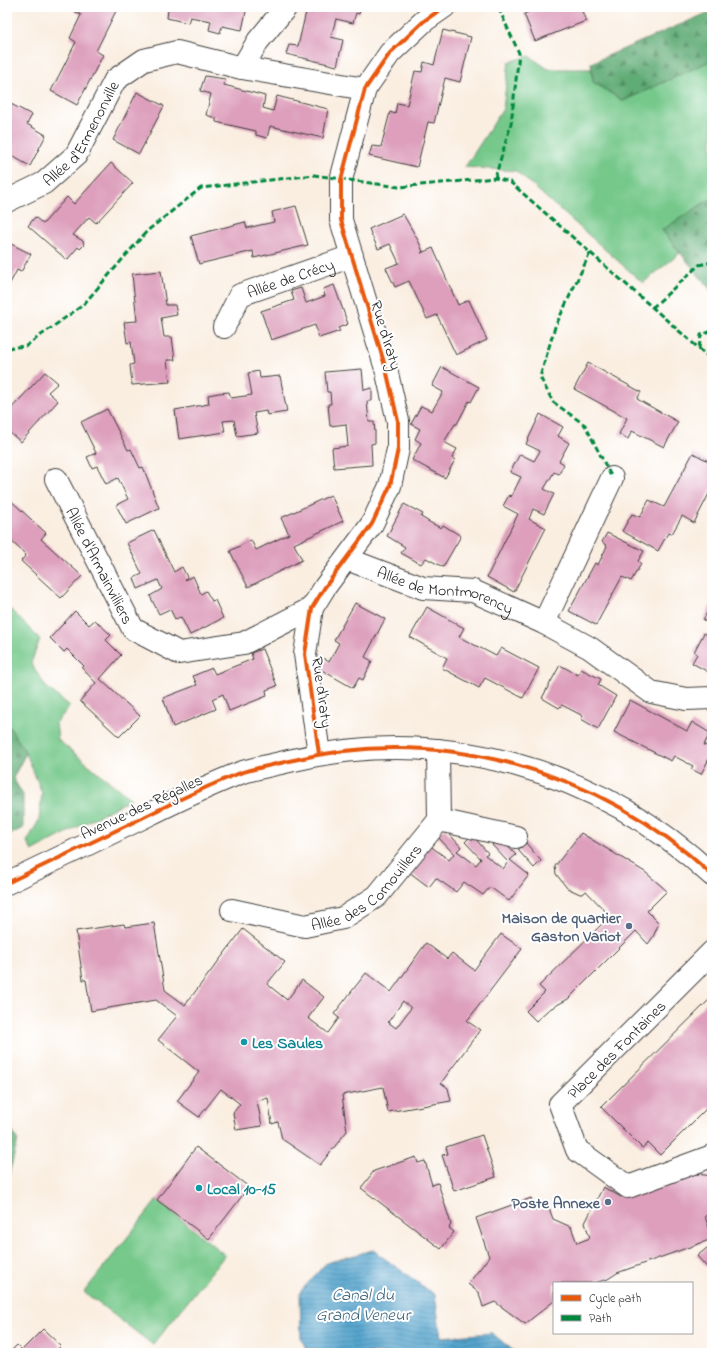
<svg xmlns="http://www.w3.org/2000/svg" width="719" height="1360" viewBox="0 0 719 1360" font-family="'Indie Flower',sans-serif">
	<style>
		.green { fill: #75c88a; stroke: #487253 }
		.forest { fill: url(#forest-firs); stroke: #3e6449 }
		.water { fill: url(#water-rules); stroke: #386075 }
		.building { fill: #dd9fbc; fill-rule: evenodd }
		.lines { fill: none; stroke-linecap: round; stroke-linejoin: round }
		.minor-casing { stroke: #3d3c3a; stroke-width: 24 }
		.minor { stroke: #fff; stroke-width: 22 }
		.quiet { stroke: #00873e; stroke-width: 3; stroke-dasharray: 6 3; stroke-linecap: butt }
		.cycleway-casing { stroke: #fff; stroke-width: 6 }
		.cycleway { stroke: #e8590c; stroke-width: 4 }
		.service-dot { fill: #5c6f8a; stroke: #fff; stroke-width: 1.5 }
		.culture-dot { fill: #0f9aa8; stroke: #fff; stroke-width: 1.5 }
		.labels { text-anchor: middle; stroke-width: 4; stroke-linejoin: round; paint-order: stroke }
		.street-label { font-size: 16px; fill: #1c1c1c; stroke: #fff }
		.service-label { font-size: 16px; font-weight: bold; fill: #4e5e75; stroke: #fff; text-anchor: end }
		.culture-label { font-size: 16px; font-weight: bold; fill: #0d838f; stroke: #fff; text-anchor: start }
		.water-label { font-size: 17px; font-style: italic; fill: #386075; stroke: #fff }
	</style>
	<defs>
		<pattern id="forest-firs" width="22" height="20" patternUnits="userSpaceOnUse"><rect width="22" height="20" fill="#60ac76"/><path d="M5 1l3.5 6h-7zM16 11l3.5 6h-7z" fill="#4e8b60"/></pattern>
		<pattern id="water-rules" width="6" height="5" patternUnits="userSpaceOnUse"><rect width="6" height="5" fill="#54a4ce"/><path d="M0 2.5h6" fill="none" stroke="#4585a6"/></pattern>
	</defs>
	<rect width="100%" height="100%" fill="#fff"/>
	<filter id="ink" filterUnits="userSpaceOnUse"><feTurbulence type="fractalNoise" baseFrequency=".025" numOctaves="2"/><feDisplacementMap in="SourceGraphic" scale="8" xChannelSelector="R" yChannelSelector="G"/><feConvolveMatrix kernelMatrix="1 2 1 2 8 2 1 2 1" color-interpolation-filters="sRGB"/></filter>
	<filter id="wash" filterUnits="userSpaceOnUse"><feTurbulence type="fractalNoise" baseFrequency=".012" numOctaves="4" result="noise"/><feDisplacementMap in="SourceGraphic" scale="16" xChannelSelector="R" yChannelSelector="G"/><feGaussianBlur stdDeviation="0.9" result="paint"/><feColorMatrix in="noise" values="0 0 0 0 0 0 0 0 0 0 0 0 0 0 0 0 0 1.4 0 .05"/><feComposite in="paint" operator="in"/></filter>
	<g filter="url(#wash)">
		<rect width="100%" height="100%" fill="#faeee1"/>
		<path class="green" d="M529,56L548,69H591L593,82L623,101L712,60V198L662,230L680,253L643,283L516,171L465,167L503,109L509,62Z
			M7,606L40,639L31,663L46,687L70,706L56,723L58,740L131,799L32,851L27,842L39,820L42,793L26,753L7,723Z
			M157,1200L225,1255L153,1345L84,1292Z"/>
		<path class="forest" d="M712,11V60L623,101L593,82L591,63Z
			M712,198V292L662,230Z
			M7,723L26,753L13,778L23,795V828L7,836Z
			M7,1121L18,1141L7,1181Z"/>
		<path class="water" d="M373,1250L435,1295L441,1337L492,1333L516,1353H308L301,1338L300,1292L326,1263Z"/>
		<g id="blocks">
			<path class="building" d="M76,7H118L96,51L103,55L77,105L51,91L76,42L70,38L81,15L74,11Z
				M158,7H247L242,30L222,26L220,33L209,30L211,21L190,17L188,23L167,18L168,10Z
				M314,7H361L359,14L356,13L353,23L336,19L331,37L343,40L337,66L286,54L289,45L298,46L306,12L313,13Z
				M541,7H592L582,11L586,21L535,41L524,14Z
				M443,30L471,37L460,82L445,78L434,123L428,122L417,167L369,156L372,146L381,147L390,112L395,114L397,103L407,105L415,71L422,72L424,62L434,65Z
				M205,76L225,79L224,85L265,96L263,108L273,111L277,96L328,109L323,138L270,126L267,138L256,135V131L216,122V118L206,115L211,94L200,91Z
				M137,92L164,106L139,154L113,140Z
				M11,104L32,115L27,124L46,135L30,166L10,155L7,160V112Z
				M111,163L133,183L96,223L89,217L73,235L83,241L84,245L80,249L78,247L67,260L28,226L35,217L43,224L67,197L74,204Z
				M296,206L308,245L254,258L253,251L199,264L191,236L245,222L247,228L274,222L272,212Z
				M403,214L419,242L423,252L421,253L433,248L458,305L469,300L487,340L456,355L437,315L427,319L409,281L395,287L386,268L399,263L390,244L378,249L369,229Z
				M7,242L31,254L21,272L17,270L7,289Z
				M161,271L166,305H175L177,315L161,318L164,337H172L175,360H167L170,382L132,385L130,365L134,364L131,342L127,343L124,322L137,321L132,274Z
				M334,285L348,324L338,328L340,331L319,338L315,325L271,340L261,311L294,300L291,291L301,288L306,303L325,296L323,289Z
				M588,363L641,392L637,399L678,422L664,447L632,431L628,439L619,434L627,418L574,389Z
				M442,367L479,387L471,402L469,401L457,424H455L444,442L457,449L452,458L455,460L445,478L412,460L421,443L415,439L420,429L411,424L421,406L432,411L443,392L432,386Z
				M362,369L364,390L372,388V401H367L369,422H374L375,432V443L371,444L372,465L334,468L332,448L348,446L346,424L330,426L328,404H331L330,392H327L325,372Z
				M259,371L260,378L280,376L287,412L267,415L266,411L254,413L258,433L237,436L234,420L223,421L225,432L179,439L175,410L209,404L208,395L219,393L229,392L231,398L252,395L248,373Z
				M45,372L58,383L48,392L58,401L21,442L10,433L7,436V413Z
				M107,409L128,450L131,449L140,468L143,467L159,508L126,524L116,505L128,499L118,478L106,484L97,466L92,468L87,457L96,453L81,422Z
				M540,414L563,427L558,436L569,443L559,461L564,464L559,474L554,472L544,489L554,494L544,514L533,509L529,519L546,528L514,592L487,577L518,514L503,506L509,495L511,497L521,477L510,472L520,454L534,461L540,451L526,444Z
				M693,453L712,463V488L694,523L682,516L672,534L668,533L658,551L622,531L632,514L640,517L649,500L664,507Z
				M331,495L343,521L294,544L302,560L248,587L230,551L251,540L256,550L289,534L281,518Z
				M7,497L46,533L41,539L82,576L61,598L21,561L26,555L7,537Z
				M404,504L423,514L421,517L431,523L441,528L443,525L461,536L443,567L426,558L421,564L401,553L405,547L387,536Z
				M154,530L174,572L182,567L187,577L185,580L193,576L201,594L206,591L212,601L215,600L223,618L190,635L181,617L175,619L170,609L159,614L150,596L162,589L158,580L138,589L134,578L142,574L127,543Z
				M607,533L644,551L638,561L641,564L631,581L622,577L596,625L569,611L595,563L598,565L607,546L602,542Z
				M355,603L385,619L365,657L372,661L363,680L359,678L353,688L318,668L323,658L329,662L339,643L334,640Z
				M712,603V625L703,620Z
				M427,607L464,628L459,637L496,656L501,648L539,668L523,698L485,678L479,688L442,668L447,658L410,637Z
				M75,611L89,625L95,620L111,635L106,640L121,655L100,679L140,716L119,737L80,701L96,683L82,668L84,666L67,649L64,652L50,638Z
				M704,633L712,638V674L692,663L697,654L694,652Z
				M262,649L277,686L266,690L267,696L229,711L223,694L212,699L216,709L173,727L163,698L197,685L193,676L212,668L215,674L253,659L251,653Z
				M560,665L578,675L581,669L601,679L598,685L616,696L598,729L581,719L583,716L562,705L559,708L542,698Z
				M630,700L687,731L692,722L710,733L704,745L712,749V753L701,774L691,769L693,766L674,756L671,761L614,732Z
				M445,829L461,847L457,851L476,865L481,859L465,842L472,835L488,853L485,855L503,869L508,862L492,845L500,838L516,855L510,860L529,875L509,901L490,887L483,895L464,882L456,892L436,878L429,887L409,872L429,845L449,860L454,854L437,836Z
				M581,833L645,872L667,891L647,911L659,923L653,937L648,944L636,931L568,999L548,1010L536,1021L526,1011L545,992L539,986L610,916L586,891L583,894H580L567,888L556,874L555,866Z
				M526,843L541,861L534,868L518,850Z
				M154,923L165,990L185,1005L243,929L285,962L267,984L287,1000L302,980L324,997L308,1018L328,1033L339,1018L334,1014L366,973L391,992L426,943L447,959L452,953L474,970L501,934L522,949L467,1021L480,1030L441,1083L448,1088L451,1101L388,1112L383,1087L342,1095L347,1131L320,1165L282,1139L278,1122L272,1124L268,1098L257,1101L262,1126L236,1130L233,1113L240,1104L221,1089L199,1117L177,1101L199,1072L158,1040L177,1016L156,1000L91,1011L86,980H83L76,931L124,924L125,927ZM403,1001L411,1008L396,1028L388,1022Z
				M712,997V1110L708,1107L660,1155L648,1143L642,1148L601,1107Z
				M482,1135L496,1177L454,1191L442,1155L448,1154L446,1147Z
				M196,1147L249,1187L209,1239L157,1200Z
				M416,1157L418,1163L425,1161L432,1185L438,1183L451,1224L449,1228L454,1232L441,1249L361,1188L374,1171Z
				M689,1173L712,1176V1214L705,1216L712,1239L617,1273L608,1279L595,1283H554V1301L525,1324L495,1302L483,1307L479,1293L468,1284L489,1257L476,1218L531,1198L535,1210L548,1205L553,1219L571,1227L577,1243L590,1238L585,1223L603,1187L621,1197Z
				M712,1244V1273L697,1256Z
				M43,1329L61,1346L53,1353H9L17,1345L22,1350Z"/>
		</g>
	</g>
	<g filter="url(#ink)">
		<use href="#blocks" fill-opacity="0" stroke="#3d3c3a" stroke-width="1"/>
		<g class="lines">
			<defs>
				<g id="minor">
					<path d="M242,68L258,41L286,7"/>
					<path id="s1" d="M7,201L44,183L76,155L115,80L144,60L177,52L242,68L365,89"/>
					<path id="s2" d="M224,327L240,295L352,256"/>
					<path id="s3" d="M56,479L133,629L179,653L244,643L312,608"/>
					<path id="s4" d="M347,559L423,588L473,591L544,623L590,648L651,692L686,699L712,698"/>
					<path d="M544,623L612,478"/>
					<path d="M438,750L439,820L516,837"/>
					<path d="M319,754L305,654L312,608L325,587L372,524L390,486L398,449V421L386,369L341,220V180L365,89L390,53L424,21L444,7"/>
					<path d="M7,883C52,861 97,840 142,818C174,802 207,786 240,773C255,768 273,765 289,761C440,724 599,769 712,875"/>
					<path id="s5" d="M232,910L305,926L343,918L377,896L439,820"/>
					<path d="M712,952L560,1104L577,1150L628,1187L712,1156"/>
				</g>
			</defs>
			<use href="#minor" class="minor-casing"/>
			<use href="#minor" class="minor"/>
			<path class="quiet" d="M495,178L511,124L519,53L498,7
				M590,253L555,327L540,377L553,402L585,425L612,478
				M652,308L699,265L712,262
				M7,348L26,346L83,305L147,231L201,188L314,175L399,187L495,178L510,182L712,360
				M699,348L701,335L712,331"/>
			<defs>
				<path id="cycleway" d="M319,754L305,654L312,608L325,587L372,524L390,486L398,449V421L386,369L341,220V180L365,89L390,53L424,21L444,7
					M7,883C52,861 97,840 142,818C174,802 207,786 240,773C255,768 273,765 289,761C440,724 599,769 712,875"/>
			</defs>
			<use href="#cycleway" class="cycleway-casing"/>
			<use href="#cycleway" class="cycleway"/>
		</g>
	</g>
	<g class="service-dot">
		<circle cx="629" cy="926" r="4"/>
		<circle cx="608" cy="1202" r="4"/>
	</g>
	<g class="culture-dot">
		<circle cx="244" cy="1042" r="4"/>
		<circle cx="199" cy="1188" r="4"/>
	</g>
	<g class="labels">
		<g class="street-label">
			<text dy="6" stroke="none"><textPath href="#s1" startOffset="104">Allée d'Ermenonville</textPath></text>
			<text dy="6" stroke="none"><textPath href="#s2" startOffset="89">Allée de Crécy</textPath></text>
			<text transform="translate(387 335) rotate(73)" y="6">Rue d'Iraty</text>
			<text dy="6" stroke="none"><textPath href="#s3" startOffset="97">Allée d'Armainvilliers</textPath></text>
			<text dy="6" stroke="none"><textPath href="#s4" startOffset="104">Allée de Montmorency</textPath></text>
			<text transform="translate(323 692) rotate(82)" y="6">Rue d'Iraty</text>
			<text transform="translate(141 806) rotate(-25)" y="6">Avenue des Régalles</text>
			<text dy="6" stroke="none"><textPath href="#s5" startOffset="150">Allée des Cornouillers</textPath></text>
			<text transform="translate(616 1049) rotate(-45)" y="6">Place des Fontaines</text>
		</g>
		<g class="service-label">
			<text x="621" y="923">Maison de quartier<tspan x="621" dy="18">Gaston Variot</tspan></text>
			<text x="600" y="1208">Poste Annexe</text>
		</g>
		<g class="culture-label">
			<text x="252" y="1048">Les Saules</text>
			<text x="207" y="1194">Local 10-15</text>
		</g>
		<g class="water-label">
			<text x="363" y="1300">Canal du<tspan x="363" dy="20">Grand Veneur</tspan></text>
		</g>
	</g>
	<rect width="719" height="1360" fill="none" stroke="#fff" stroke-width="24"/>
	<rect x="553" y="1282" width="140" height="52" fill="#ffffff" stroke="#a4a4a4"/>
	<rect x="561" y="1295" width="20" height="6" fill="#e8590c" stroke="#a4a4a4"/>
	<text x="589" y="1302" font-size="12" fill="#1c1c1c">Cycle path</text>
	<rect x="561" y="1315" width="20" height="6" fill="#00873e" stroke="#a4a4a4"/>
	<text x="589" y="1322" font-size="12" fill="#1c1c1c">Path</text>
</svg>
